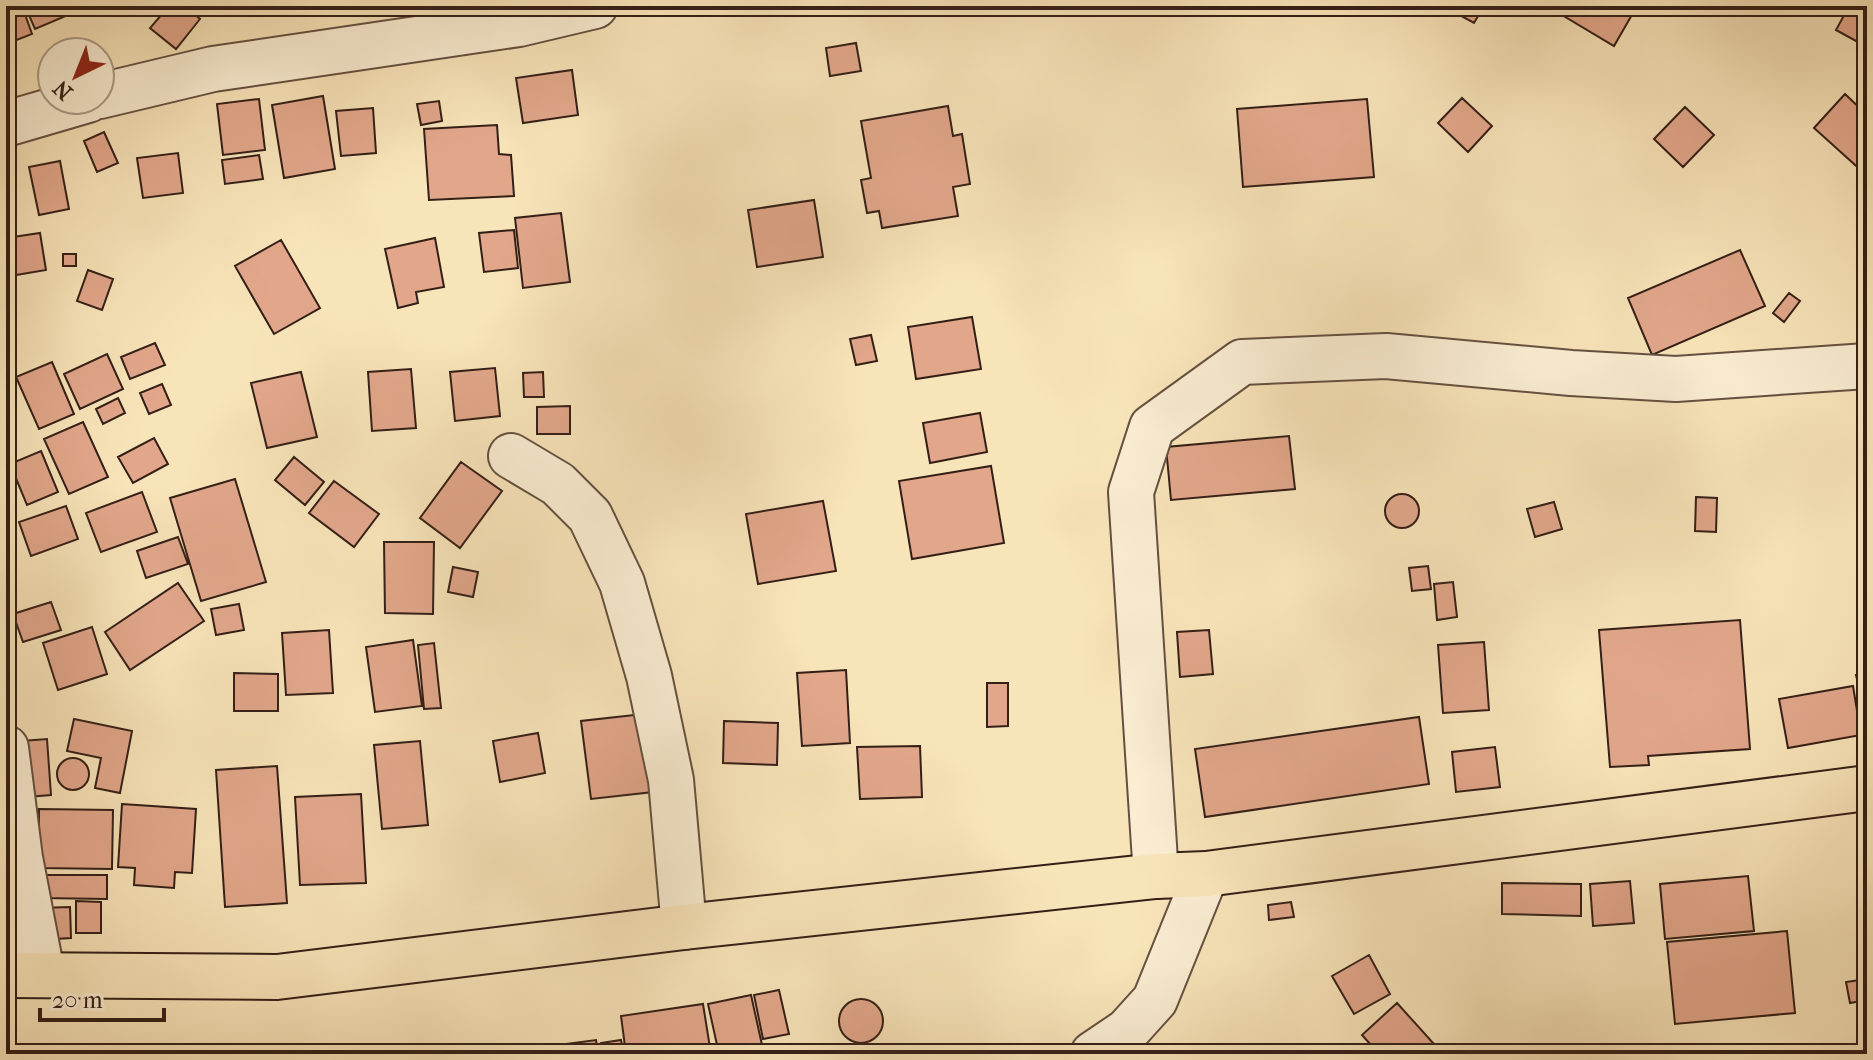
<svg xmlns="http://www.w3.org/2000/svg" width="1873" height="1060" viewBox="0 0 1873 1060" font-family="'IM FELL French Canon',serif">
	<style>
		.building { fill: #e2a78b; stroke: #341f17; stroke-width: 2 }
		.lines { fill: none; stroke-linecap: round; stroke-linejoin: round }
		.minor-casing { stroke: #655040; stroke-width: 48 }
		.major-casing { stroke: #341f17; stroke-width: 48 }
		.minor { stroke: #faedd2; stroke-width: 44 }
		.major { stroke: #f8e4b9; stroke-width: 44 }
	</style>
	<rect width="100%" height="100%" fill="#f8e4b9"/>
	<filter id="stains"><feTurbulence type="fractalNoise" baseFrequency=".0025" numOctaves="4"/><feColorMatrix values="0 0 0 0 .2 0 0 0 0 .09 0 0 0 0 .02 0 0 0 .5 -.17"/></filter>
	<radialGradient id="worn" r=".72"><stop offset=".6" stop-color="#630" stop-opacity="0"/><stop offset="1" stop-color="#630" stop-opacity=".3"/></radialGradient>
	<path class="building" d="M6,6H22L32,34L9,43L6,36Z
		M25,6H79L80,10L35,29Z
		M169,6H185L200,19L176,49L150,28Z
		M1378,6H1403L1398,16Z
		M1443,6H1484L1474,23Z
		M1547,6H1637L1614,46Z
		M1849,6L1867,7V47L1836,30Z
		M856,43L861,71L830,76L826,48Z
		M572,70L578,115L523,123L516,78Z
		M1845,94L1867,115V169L1864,173L1814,128Z
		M323,96L335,169L284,178L272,105Z
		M1462,98L1492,126L1468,152L1438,123Z
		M259,99L265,150L223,155L217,104Z
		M1367,99L1374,177L1243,187L1237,109Z
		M439,101L442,121L421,125L417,104Z
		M948,106L953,136L962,134L970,184L953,187L958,216L882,228L879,211L867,213L861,180L871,178L861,121Z
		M1685,107L1714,135L1683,167L1654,139Z
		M373,108L376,153L341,156L336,111Z
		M497,125L499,154L511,155L514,196L429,200L424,129Z
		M104,132L118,163L97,172L84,141Z
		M178,153L183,193L143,198L137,158Z
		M259,155L263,179L225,184L222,160Z
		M60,161L69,209L39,215L29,167Z
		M814,200L823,257L757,267L748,210Z
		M561,213L570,282L523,288L515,218Z
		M514,230L518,268L484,272L479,233Z
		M40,233L46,270L10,276L6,238Z
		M435,238L444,287L416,292L418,303L398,308L385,249Z
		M281,240L320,308L274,334L235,266Z
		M1740,250L1765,306L1652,355L1628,298Z
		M63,254H76V266H63Z
		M88,270L113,279L102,310L77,301Z
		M1789,293L1800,301L1784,322L1773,313Z
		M972,317L981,369L916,379L908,327Z
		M871,335L877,361L856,365L850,339Z
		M155,343L165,365L130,379L121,357Z
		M107,354L123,389L80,409L64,374Z
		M52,362L74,414L39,429L16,377Z
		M495,368L500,416L455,421L450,372Z
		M411,369L416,428L372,431L368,372Z
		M301,372L317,437L267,448L251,383Z
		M543,372L544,397H524L523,373Z
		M162,384L171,405L149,414L140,393Z
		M118,398L125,413L103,424L96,409Z
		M570,406V434H537V407Z
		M980,413L987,452L930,463L923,423Z
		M83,422L108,477L69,494L44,439Z
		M1289,436L1295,489L1171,500L1166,447Z
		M154,438L168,464L133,483L118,457Z
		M41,451L58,492L27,505L10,464Z
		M294,457L324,482L305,505L275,480Z
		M461,462L502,491L460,548L420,518Z
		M991,466L1004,543L912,559L899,481Z
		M235,479L266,582L201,601L170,498Z
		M334,481L379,514L354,547L309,513Z
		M142,492L157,532L101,552L86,513Z
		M1385 511a17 17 0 1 1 34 0a17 17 0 1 1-34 0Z
		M1696,497L1717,498L1716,532L1695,531Z
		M823,501L836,571L758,584L746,514Z
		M1554,502L1562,529L1535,537L1527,509Z
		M66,506L78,539L31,556L19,522Z
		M178,537L188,564L146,578L137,551Z
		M384,542H434L433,614L385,613Z
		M1428,566L1431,589L1412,591L1409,568Z
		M453,567L478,572L473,597L448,592Z
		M1453,582L1457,617L1437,620L1434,584Z
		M178,583L204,621L130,670L105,632Z
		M51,602L61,630L23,642L13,614Z
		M239,604L244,630L216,635L211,609Z
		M1740,620L1750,749L1648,756L1649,765L1610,767L1599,630Z
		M92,627L107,674L58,690L43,643Z
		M329,630L333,693L286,695L282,633Z
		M1209,630L1213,674L1180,677L1177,632Z
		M413,640L422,706L375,712L366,647Z
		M1484,642L1489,710L1443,713L1438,645Z
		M434,643L441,708L424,709L418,645Z
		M846,670L850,743L802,746L797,673Z
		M1867,672V722L1856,675Z
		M234,673L278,674V711H234Z
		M987,683H1008V726L987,727Z
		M1853,686L1861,735L1788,748L1779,699Z
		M652,713L662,791L591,799L581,721Z
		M1419,717L1429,784L1205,817L1195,749Z
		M74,719L132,731L120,793L95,788L101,758L67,751Z
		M724,721L778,723L777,765L723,763Z
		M538,733L545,773L500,782L493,741Z
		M47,739L51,795L27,797L22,741Z
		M420,741L428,825L382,829L374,745Z
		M920,746L922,797L860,799L857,747Z
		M1495,747L1500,787L1456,792L1452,752Z
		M57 774a16 16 0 1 1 32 0a16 16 0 1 1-32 0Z
		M277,766L287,903L225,907L216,770Z
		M361,794L366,883L300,885L295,797Z
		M122,804L196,809L192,873L175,872L174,888L134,885L135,868L118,867Z
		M39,809L113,810L112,869L39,868Z
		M41,875H107V899L41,898Z
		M1748,876L1754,931L1665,939L1660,884Z
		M1630,881L1634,923L1593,926L1590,884Z
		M1502,883L1581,884V916L1502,914Z
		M76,901L101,902V933H76Z
		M1291,902L1294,917L1269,920L1268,905Z
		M70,907L71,938L39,940L38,908Z
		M1787,931L1795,1013L1675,1024L1667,942Z
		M1369,955L1390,994L1354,1014L1332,976Z
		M1867,979V1000L1850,1003L1846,982Z
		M779,990L789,1034L763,1039L754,995Z
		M751,995L764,1054H719L708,1004Z
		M839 1021a22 22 0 1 1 44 0a22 22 0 1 1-44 0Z
		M1397,1003L1443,1054H1379L1362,1035Z
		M703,1004L711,1054H626L621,1016Z
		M596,1040L598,1054H496V1053Z
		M621,1040L624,1054H603L601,1043Z
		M63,1044L98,1046L97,1054H63Z"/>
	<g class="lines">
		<defs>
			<path id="minor" d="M100,96L213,69L519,24L595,6
				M6,124L88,100
				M511,456L558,484L590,516L622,583L649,676L671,780L684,927
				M6,748L20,858L42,973
				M1156,876L1131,492L1152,427L1242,362L1386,356L1571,373L1676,379L1867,366
				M1093,1054L1127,1031L1155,1000L1206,874"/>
			<path id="major" d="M6,975L277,977L684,927L1156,876L1206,874L1867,788"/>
		</defs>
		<use href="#minor" class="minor-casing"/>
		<use href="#major" class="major-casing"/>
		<use href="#minor" class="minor"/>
		<use href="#major" class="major"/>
	</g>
	<rect width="1873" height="1060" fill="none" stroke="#f8e4b9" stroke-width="32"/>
	<rect x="8" y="8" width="1857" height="1044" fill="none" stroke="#341f17" stroke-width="4"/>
	<rect x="16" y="16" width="1841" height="1028" fill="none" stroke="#341f17" stroke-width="2"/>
	<g transform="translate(76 76) rotate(223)"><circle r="38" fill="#faedd2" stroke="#ab9b87" stroke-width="2"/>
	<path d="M0-6L14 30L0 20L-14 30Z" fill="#8f2418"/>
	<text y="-12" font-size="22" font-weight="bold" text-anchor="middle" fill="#341f17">N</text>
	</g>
	<path d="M40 1008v12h124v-12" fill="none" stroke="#341f17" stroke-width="4"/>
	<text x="52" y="1008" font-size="24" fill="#341f17" stroke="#faedd2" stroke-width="6" paint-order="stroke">20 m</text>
	<rect width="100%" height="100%" filter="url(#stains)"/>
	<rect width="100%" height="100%" fill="url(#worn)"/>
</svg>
